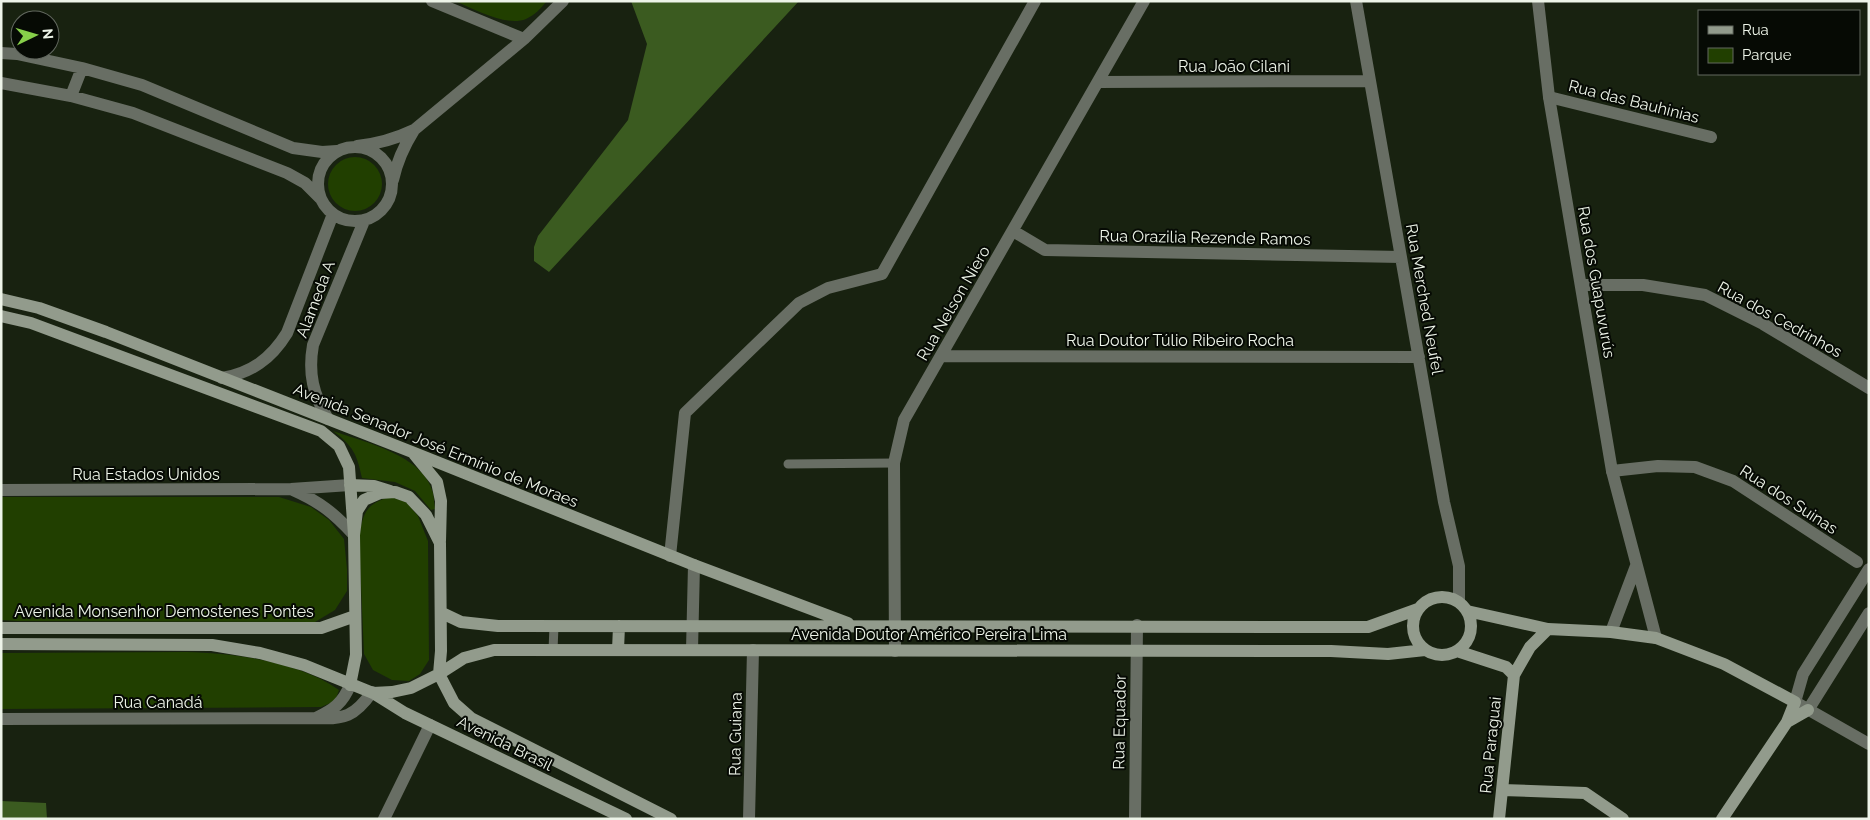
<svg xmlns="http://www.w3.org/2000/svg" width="1870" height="820" viewBox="0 0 1870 820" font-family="Raleway,sans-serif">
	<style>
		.green { fill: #213f00 }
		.forest { fill: #3b5b20 }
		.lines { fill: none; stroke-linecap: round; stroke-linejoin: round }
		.service { stroke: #686e64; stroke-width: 9 }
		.minor { stroke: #686e64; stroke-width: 12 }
		.tertiary { stroke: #686e64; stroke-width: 12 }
		.secondary { stroke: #929b8c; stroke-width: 12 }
		.labels { text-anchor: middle; stroke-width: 4; stroke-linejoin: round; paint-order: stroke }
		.street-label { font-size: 16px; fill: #edf4e8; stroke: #060a04 }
	</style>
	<rect width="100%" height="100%" fill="#182210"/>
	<path class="green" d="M455,1H547C541,8 535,15 526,19C506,27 474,9 455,1Z
		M328 184a27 27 0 1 1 54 0a27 27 0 1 1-54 0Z
		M333,431C364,442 424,455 433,493C434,498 434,503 435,509L431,510L415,491L395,482L362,478C357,454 353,446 333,431Z
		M1,497H279L311,507L329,520L344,539L347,569V591L335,610L315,622L18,621L1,620Z
		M391,497L406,502L418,516L428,541L429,660L420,674L409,681L392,680L373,670L364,654L359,540C362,515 365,503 391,497Z
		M187,652C235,653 300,662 339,690L335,701L321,707L1,709V653Z"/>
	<path class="forest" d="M631,1H799L549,272L534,261V247L538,236L628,120L647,44Z
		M1,801L46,803L47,819H1Z"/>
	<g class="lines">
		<path class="service" d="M788,464L894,463
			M553,650L554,626"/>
		<path class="minor" d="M432,1L524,39
			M1356,1L1444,502L1459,566V602
			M1,53L17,54L82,68L142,85L293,148L322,152L337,151
			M1098,82L1370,81
			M1,83L71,96L133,113L287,173L305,183L320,198
			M71,96L82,68
			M1549,97L1711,137
			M357,146C378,144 395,139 414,130L524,39L563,1
			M318 184a37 37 0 1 1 74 0a37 37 0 1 1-74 0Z
			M393,180C397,161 404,146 414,130
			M1013,231L1045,250L1401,257
			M941,356L1419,357
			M222,378C251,373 271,359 287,333L333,214
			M328,419C313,395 308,373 313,345L364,221
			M1612,471L1658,466L1695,467L1733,481L1857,562
			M1,490L291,489L350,485
			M293,490C320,502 334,513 354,535
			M670,556L685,413L799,303L828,288L882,274L1035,1
			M692,650L694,565
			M895,651L894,463L904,420L1144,1
			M1795,702L1803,674L1869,569
			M1808,710L1869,613
			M316,718C333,710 343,703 350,685
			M1,719L316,718C344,720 355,716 372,692
			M384,819L430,725
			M749,819L753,650
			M1135,819L1137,625"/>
		<path class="tertiary" d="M1538,1L1549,97L1612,471L1656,638
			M1582,285H1643L1705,295L1763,324L1869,388
			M1611,632L1636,566
			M1795,702L1869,744"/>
		<path class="secondary" d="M1,299L39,308L106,332L412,452L694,565L848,623
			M1,316L31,323L321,431L339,446L349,467L354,535
			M414,454L437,482L441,501L440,541
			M350,485L374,486L390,491
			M1413 626a29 29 0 1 1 58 0a29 29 0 1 1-58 0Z
			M1467,611L1548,629L1611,632L1656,638L1724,664L1795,702L1787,722L1722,819
			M442,613L461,622L498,626L1368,627L1418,609
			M1,628H321L355,616
			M1,644L212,645L260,653L304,665L373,693L405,713L626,819
			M618,650L619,626
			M1457,651L1506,667L1514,675
			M439,674L454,703L471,718L671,819
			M350,685L356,655L354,535L357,511L364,500L380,493L395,492L409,497L426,515L440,543L441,651L439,674
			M373,693L392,692L411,688L439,674L464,658L494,650L1331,651L1388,654L1425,650
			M1787,722L1808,710
			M1502,790L1585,793L1623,819
			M1499,819L1514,675L1530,647L1548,629"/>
	</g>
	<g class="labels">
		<g class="street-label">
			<text x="1234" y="72">Rua João Cilani</text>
			<text transform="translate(1634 101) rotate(14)" y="6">Rua das Bauhinias</text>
			<text transform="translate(1205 237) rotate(1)" y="6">Rua Orazilia Rezende Ramos</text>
			<text transform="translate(1597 282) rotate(80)" y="6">Rua dos Guapuvurús</text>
			<text transform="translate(315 299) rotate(-69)" y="6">Alameda A</text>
			<text transform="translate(1425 299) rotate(80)" y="6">Rua Merched Neufel</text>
			<text transform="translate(953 303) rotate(-60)" y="6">Rua Nelson Niero</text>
			<text transform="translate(1780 319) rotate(29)" y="6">Rua dos Cedrinhos</text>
			<text x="1180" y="346">Rua Doutor Túlio Ribeiro Rocha</text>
			<text transform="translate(436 445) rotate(22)" y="6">Avenida Senador José Ermínio de Moraes</text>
			<text x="146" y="480">Rua Estados Unidos</text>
			<text transform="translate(1789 499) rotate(33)" y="6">Rua dos Suinas</text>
			<text x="164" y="617">Avenida Monsenhor Demostenes Pontes</text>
			<text x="929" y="640">Avenida Doutor Américo Pereira Lima</text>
			<text x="158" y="708">Rua Canadá</text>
			<text transform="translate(1119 722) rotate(-89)" y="6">Rua Equador</text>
			<text transform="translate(735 734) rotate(-89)" y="6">Rua Guiana</text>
			<text transform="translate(505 743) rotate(26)" y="6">Avenida Brasil</text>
			<text transform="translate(1490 745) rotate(-84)" y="6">Rua Paraguai</text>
		</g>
	</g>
	<rect width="1870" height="820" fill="none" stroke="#edf4e8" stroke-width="5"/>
	<rect x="1698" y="10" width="162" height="65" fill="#060a04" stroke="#62685f"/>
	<rect x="1708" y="26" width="25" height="8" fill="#929b8c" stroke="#62685f"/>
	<text x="1742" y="35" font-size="15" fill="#edf4e8">Rua</text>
	<rect x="1708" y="48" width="25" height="15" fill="#213f00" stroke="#62685f"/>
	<text x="1742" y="60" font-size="15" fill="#edf4e8">Parque</text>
	<g transform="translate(35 35) rotate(85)"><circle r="24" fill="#060a04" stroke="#62685f"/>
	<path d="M0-4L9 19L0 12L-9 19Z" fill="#87cf4a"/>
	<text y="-8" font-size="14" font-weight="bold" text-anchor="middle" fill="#edf4e8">N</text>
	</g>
</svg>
